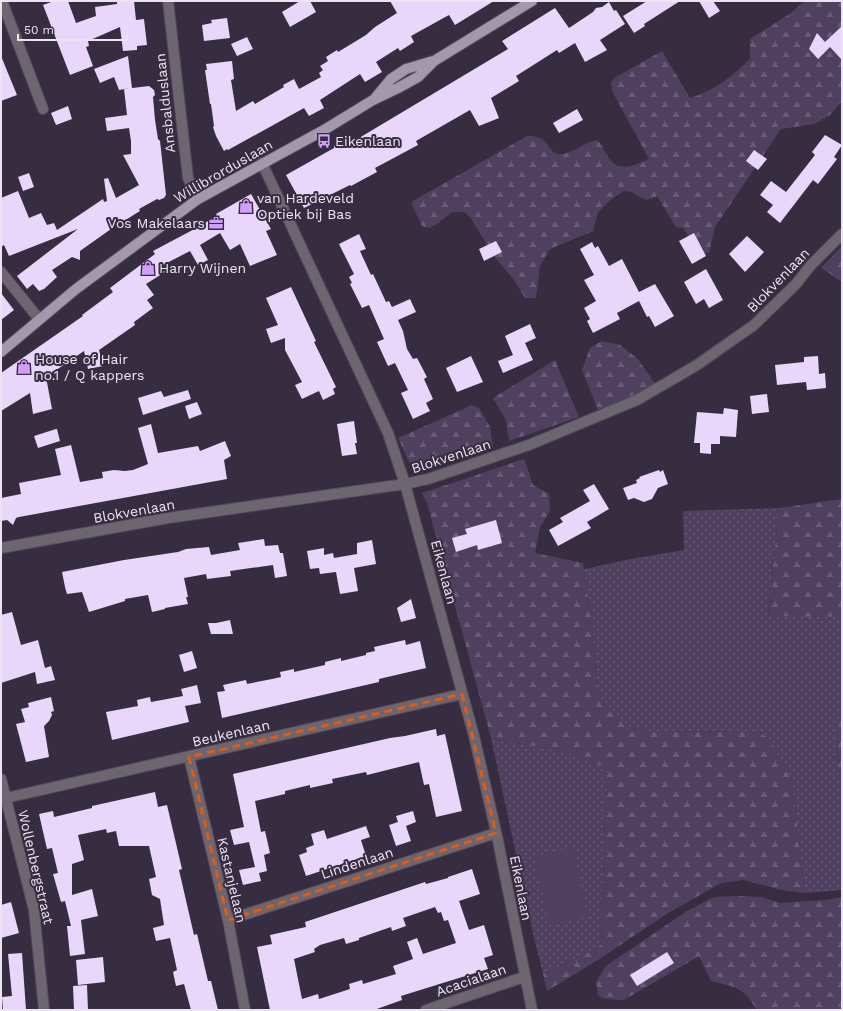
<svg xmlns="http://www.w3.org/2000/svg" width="843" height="1011" viewBox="0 0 843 1011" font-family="'Work Sans',sans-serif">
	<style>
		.grass { fill: url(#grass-dots) }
		.forest { fill: url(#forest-firs) }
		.pitch { fill: #504060 }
		.building { fill: #e8d6fb; fill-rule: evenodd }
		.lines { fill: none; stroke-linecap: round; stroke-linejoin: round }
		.minor-casing { stroke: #544a5d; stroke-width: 12 }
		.major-casing { stroke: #544a5d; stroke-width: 12 }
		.minor { stroke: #6b6670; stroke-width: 10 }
		.major { stroke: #a299ad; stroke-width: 10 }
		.marked { fill: none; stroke: #e8590c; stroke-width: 3; stroke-dasharray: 8 5; stroke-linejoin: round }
		.labels { text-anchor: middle; stroke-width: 4; stroke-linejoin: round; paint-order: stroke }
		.street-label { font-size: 14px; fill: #ebe5f2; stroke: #372d41 }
		.poi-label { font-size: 14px; fill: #ebe5f2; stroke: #372d41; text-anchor: start }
	</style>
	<defs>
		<pattern id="grass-dots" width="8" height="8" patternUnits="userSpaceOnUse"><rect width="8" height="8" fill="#504060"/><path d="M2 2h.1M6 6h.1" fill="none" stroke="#695b77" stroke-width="1.8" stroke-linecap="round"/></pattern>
		<pattern id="forest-firs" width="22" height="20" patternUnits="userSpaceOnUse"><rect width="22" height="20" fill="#504060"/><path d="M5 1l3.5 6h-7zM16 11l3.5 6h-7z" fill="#695b77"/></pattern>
	</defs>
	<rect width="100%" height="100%" fill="#372d41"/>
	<path class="grass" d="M779,508L768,615L842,617V717L837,719L838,775H842V890L805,893L792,781L771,741L759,731L652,732L627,726L604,704L597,689L593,629L584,569L631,559L684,550L683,511Z
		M491,738L565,752L602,766L607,785L605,814L601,945C583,957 562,964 543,974L534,938Z"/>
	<path class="forest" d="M805,1H842V101L830,115L814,124L781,129L715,227L709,253H699L683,228L676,227L657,196L647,200L641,198L632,192L624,191L613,198L598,212L593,231L550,249L540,266L536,298H525L514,280L494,256L470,217L464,212H452L437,224L429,228L422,226L412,205L413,201L527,136C550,135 546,151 558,154C569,156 585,142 597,140C604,147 606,156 613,163C621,172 640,163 649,159L612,91L611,82L616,77L662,51L690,98C714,91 733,76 750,59V39L788,15Z
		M842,246V282L821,268Z
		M602,341L620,345L638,359L656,385L649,390L598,410L582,370L590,348Z
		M555,360L579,417L509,441L506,420L493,398Z
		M472,405L479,408L490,427L493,447L419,471L411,466L398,438Z
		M524,459L533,485L549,494L550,511L540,527L535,553L583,563L593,629L597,689L604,704L627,726L652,732L759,731L771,741L792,781L805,893L781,890L744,880L721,883L668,913L601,958L547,991L543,974C562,964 583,957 601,945L605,814L607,785L602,766L565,752L491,738L427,503L422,493Z
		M842,499V617L768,616L779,508Z
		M842,717V775H838L837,719Z
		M738,896L762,897L780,903L825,900L842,897V1010H757C743,987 736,987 711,981L699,956L624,1000L605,999L598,996L596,982L606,966L687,911L714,897Z"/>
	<path class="pitch" d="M573,848L588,916L549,926L534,856Z"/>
	<path class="building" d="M54,1H68L76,23L96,16L95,7L117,4V1H134L136,20L144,19L147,45L137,46V50L123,51L120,27L88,41L89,46L86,47L93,66L70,75L43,5Z
		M300,1H310L316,12L290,27L282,12Z
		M390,1H494L455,25L449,15L411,36L414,42L400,51L398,48L376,62L382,72L365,82L360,74L320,100L324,108L309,116L304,108L228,150L227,149L224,151L216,136L213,127L214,126L211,104H210L205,70H207L206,64L232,61L234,79L231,80L236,111L253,101L255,104L284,87L283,85L294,79L299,89L321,77L319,73L323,70L320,66L328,61L326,57L337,50L338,52L366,35L375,27L397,13Z
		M647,1H680L644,24L645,26L634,33L623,16Z
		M699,1H713L720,11L709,18Z
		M609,2L614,11L616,10L625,24L600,40L607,50L585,62L575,43L559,53L557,50L516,76L519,81L491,98L499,118L479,126L470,110L416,141L418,145L375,168L377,172L351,186L350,185L304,208L286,175L334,148V146L346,139L349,144L508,49L502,41L555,8L569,28L593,12L596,8L602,7Z
		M227,18L230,38L204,41L202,25L212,23L211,20Z
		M842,26V60L830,47L818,59L809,49L817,33L825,42Z
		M247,37L253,49L237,56L231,44Z
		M1,56L17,95L1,101Z
		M128,56L132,88L119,90L114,77L100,83L94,69Z
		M149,86L154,90L155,95L153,97L155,120L158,139L160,141L166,195L164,198L159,200L157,199L139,209L140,211L111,229L80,251V260L72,257L52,270L57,277L44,289L39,291L33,284L27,289L17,276L78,229L9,256L4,245L1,247V198L18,191L29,218L41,213L47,225L54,223L57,230L103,199L104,202L107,201L104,179L108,178L116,198L139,185L123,155L131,154V141L129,128L107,131L105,118L127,115L124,89Z
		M68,106L72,119L56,125L51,113Z
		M577,109L583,120L559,133L553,123Z
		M825,135L842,145L834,157L837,159L818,184L813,180L780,223L767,212L773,205L760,195L771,181L786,192L815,155L812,152Z
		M754,150L767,159L758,170L746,161Z
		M29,173L34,187L23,191L18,177Z
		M251,194L271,229L266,231L277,255L250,266L240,244L230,250L220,233L200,245L208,260L198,265L190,251L161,266L165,272L146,284L154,295L147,300L153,308L134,322L135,325L99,350L103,366L88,369L84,351L46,377L52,409L33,414L30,393L1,411V373L83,316L82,315L113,292L110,288L155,254L153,251L202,225L217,215L216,214Z
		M694,233L706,256L692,264L679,241Z
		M359,234L366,249L360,251L371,275L373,274L386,302L389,301L392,307L410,299L416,312L398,320L403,331L407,349L413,359L417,358L427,377L424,379L433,399L426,403L430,411L413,419L401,393L408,390L395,363L388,366L377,342L384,339L369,305L362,308L350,284L352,283L349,277L354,274L339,244Z
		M747,236L764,252L745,272L729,254Z
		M496,241L502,252L484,261L479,249Z
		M592,242L595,248L598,246L609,266L622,259L639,292L655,284L674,316L655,327L649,316L647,317L639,301L617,313L620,319L593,333L587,321L590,319L584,308L596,301L584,280L594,275L580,249Z
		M706,269L723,300L709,308L704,299L696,304L684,282Z
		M291,287L316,341L314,342L336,387L333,389L335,394L323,400L319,391L302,399L295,385L302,382L285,350V338L271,343L266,329L278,325L266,298Z
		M1,293L14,310L1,320Z
		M530,324L536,338L525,343L533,360L503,373L498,361L513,355L505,336Z
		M471,356L483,382L457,392L446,368Z
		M818,356L819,374L825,373L826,388L807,390L806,382L777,385L775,365L804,362V357Z
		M188,390L191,399L143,415L138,398L161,391L164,397Z
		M767,394L769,412L752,414L750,396Z
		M197,402L202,414L189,419L185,406Z
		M724,408L738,410L736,437L720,436V444H711V454L700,453V443H694L697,412L723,414Z
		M354,421L357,443H355L357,454L342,456L337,424Z
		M151,424L158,453L198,446L200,451L225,441L231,456L224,460L227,479L19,517L16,518L13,525L7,520L1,521V498L21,494L19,483L61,475L55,449L71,445L80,482L103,478L102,472L114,470L125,471L133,470L148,464L138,428Z
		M56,429H57L60,441L38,448L34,436Z
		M659,470L660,472L663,470L668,484L658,488L652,499L644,502L634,498L628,500L623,488L637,483L636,480L640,478L639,477Z
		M594,484L609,509L587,522L591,528L558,546L549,530L563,522L560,518L590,501L583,490Z
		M496,520L502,543L478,550L477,545L456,552L452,538L467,534L465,529Z
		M264,539L265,546L278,545L280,553H283L287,576L275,578L273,565L230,571L231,576L207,579L206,574L184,578L188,597H186L188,604L165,608V609L152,612L148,595L125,599V601L89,612L82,592L67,594L65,587L62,572L124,560L178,552L186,549L209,547L211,555L240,550L238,543Z
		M372,540L376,564L354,568L358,591L340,594L336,572L320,574L319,568L310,569L307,551L324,548V555L333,553L334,558L357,554V543Z
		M411,599L416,618L401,622L397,608Z
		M12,612L21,645L38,640L45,668L51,666L55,680L37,684L35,672L1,683V615Z
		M230,620L233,634H211L208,623H216Z
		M405,640L406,645L420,641L426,668L379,679V682L222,718L217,692L225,691L223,685L246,680L247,684L272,679L281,677L280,672L294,669V672L325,665V662L341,658V661L366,655V653L375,651L374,647Z
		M192,651L197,668L184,672L179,655Z
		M197,685L201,703L185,706L189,722L112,740L106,712L138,706L137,700L150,697L151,702L183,696L181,689Z
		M51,697L54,711L51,712L52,715L49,721L44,726L49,757L26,762L16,724L25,722L21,709L29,707L28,703Z
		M436,729L437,736L445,734L462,811L436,817L429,784L424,785L419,762L367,775L366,772L332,779L333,783L310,788V785L285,791V794L255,801L261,832L265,831L270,853L264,855L267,871L259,873L261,881L243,885L239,870L255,867L249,842L234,845L230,830L244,827L233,774L390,738L405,736Z
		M155,792L158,807L167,805L182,869L179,870L194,935L197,934L208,981H211L218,1010H191L184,984L176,986L173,972L177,970L170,938L156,941L153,928L164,925L160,899L152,895L149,879L156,877L149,846H119L116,831L107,833L106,829L78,835L84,860L72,864V895L92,889L98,916L81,920L85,954L70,956L67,926H71L65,901L61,902L53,874L58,873L52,848L47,849L39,814L53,811L54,817L92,808V806Z
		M413,811L416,822L406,826L411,841L396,846L389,825L398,822L396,816Z
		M366,826L370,837L361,840L366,856L306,876L299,855L307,852L306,848L314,845L311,834L324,830L327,839Z
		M472,869L480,894L459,901L469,930L484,925L493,955L484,958L488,969L401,996L402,1000L374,1010H270L257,947L272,944L270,935L306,927L305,922L425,882L426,884L448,878V877ZM435,907L438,913L441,912L444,921L448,920L456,943L423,954L417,938L407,942L413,959L393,966L396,974L363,984L362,980L349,984L350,989L319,999L318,994L302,999L294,959L315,952L314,949L320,945L344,938L346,944L359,940V938L391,927L392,931L406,926L403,918Z
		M11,902L19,933L1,938V905Z
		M667,952L674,963L637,986L630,975Z
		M22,953L26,1010H3L2,997L12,996L8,954Z
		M103,957L105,982L78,985L76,960Z
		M87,985L88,1010H74L73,986Z"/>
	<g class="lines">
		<defs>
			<path id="minor" d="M2,1L43,109
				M168,1L188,178L198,199
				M262,163L388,433L405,484L474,736L497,836L532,1010
				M1,272L39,319
				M1,548L168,518L405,484L428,479L529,445L637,400L697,365L754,325L796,284L811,265L842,234
				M189,757L228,920L245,1010
				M1,779L34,910L44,1010
				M6,798L462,694
				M228,920L496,833
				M426,1010L524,977"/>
			<path id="major" d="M376,97L391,79L406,69L433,61
				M1,352L76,289L198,199L324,130L373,100L398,88L418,77L434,61L532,1"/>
		</defs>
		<use href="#minor" class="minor-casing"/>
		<use href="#major" class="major-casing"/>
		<use href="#minor" class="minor"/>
		<use href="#major" class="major"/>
	</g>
	<path class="marked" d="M462,694L496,833L228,920L189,757Z"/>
	<defs>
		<symbol id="bus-bare" viewBox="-9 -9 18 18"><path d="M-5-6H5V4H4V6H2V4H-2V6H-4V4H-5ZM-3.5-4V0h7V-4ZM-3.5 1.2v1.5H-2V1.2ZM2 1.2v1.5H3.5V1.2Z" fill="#d19dfe" stroke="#372d41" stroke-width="2.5" paint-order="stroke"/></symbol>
		<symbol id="shop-bare" viewBox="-9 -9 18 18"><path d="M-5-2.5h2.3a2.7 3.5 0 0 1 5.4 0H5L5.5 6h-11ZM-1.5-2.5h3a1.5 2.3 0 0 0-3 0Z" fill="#d19dfe" stroke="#372d41" stroke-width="2.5" paint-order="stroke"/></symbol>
		<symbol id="office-bare" viewBox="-9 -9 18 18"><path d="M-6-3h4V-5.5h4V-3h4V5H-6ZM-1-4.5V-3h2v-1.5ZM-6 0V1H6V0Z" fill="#d19dfe" stroke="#372d41" stroke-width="2.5" paint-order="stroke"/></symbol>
	</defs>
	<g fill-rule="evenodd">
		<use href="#bus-bare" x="314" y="131" width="20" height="20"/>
		<use href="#shop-bare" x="236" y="196" width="20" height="20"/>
		<use href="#office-bare" x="206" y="213" width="20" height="20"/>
		<use href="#shop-bare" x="138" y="258" width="20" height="20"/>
		<use href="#shop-bare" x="14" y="357" width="20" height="20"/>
	</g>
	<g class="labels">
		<g class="street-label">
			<text transform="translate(165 103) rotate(-96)" y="5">Ansbalduslaan</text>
			<text transform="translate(223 171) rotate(-30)" y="5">Willibrorduslaan</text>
			<text transform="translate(778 280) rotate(-46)" y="5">Blokvenlaan</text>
			<text transform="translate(451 456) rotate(-18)" y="5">Blokvenlaan</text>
			<text transform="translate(134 511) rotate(-10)" y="5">Blokvenlaan</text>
			<text transform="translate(444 572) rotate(75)" y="5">Eikenlaan</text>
			<text transform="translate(231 733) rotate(-13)" y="5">Beukenlaan</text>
			<text transform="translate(357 863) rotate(-18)" y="5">Lindenlaan</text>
			<text transform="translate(36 867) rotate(77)" y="5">Wollenbergstraat</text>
			<text transform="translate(232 880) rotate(77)" y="5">Kastanjelaan</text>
			<text transform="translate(521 888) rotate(79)" y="5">Eikenlaan</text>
			<text transform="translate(471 980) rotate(-19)" y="5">Acacialaan</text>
		</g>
		<g class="poi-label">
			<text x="335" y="146">Eikenlaan</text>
			<text x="257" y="203">van Hardeveld<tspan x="257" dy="16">Optiek bij Bas</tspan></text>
			<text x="205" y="228" text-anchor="end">Vos Makelaars</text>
			<text x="159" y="273">Harry Wijnen</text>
			<text x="35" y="364">House of Hair<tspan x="35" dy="16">no.1 / Q kappers</tspan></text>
		</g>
	</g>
	<rect width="843" height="1011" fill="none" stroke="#ebe5f2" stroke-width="4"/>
	<path d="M18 34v6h109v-6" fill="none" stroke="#ebe5f2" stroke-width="2"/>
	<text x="24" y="34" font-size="12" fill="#ebe5f2" stroke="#372d41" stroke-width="3" paint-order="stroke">50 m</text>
</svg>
